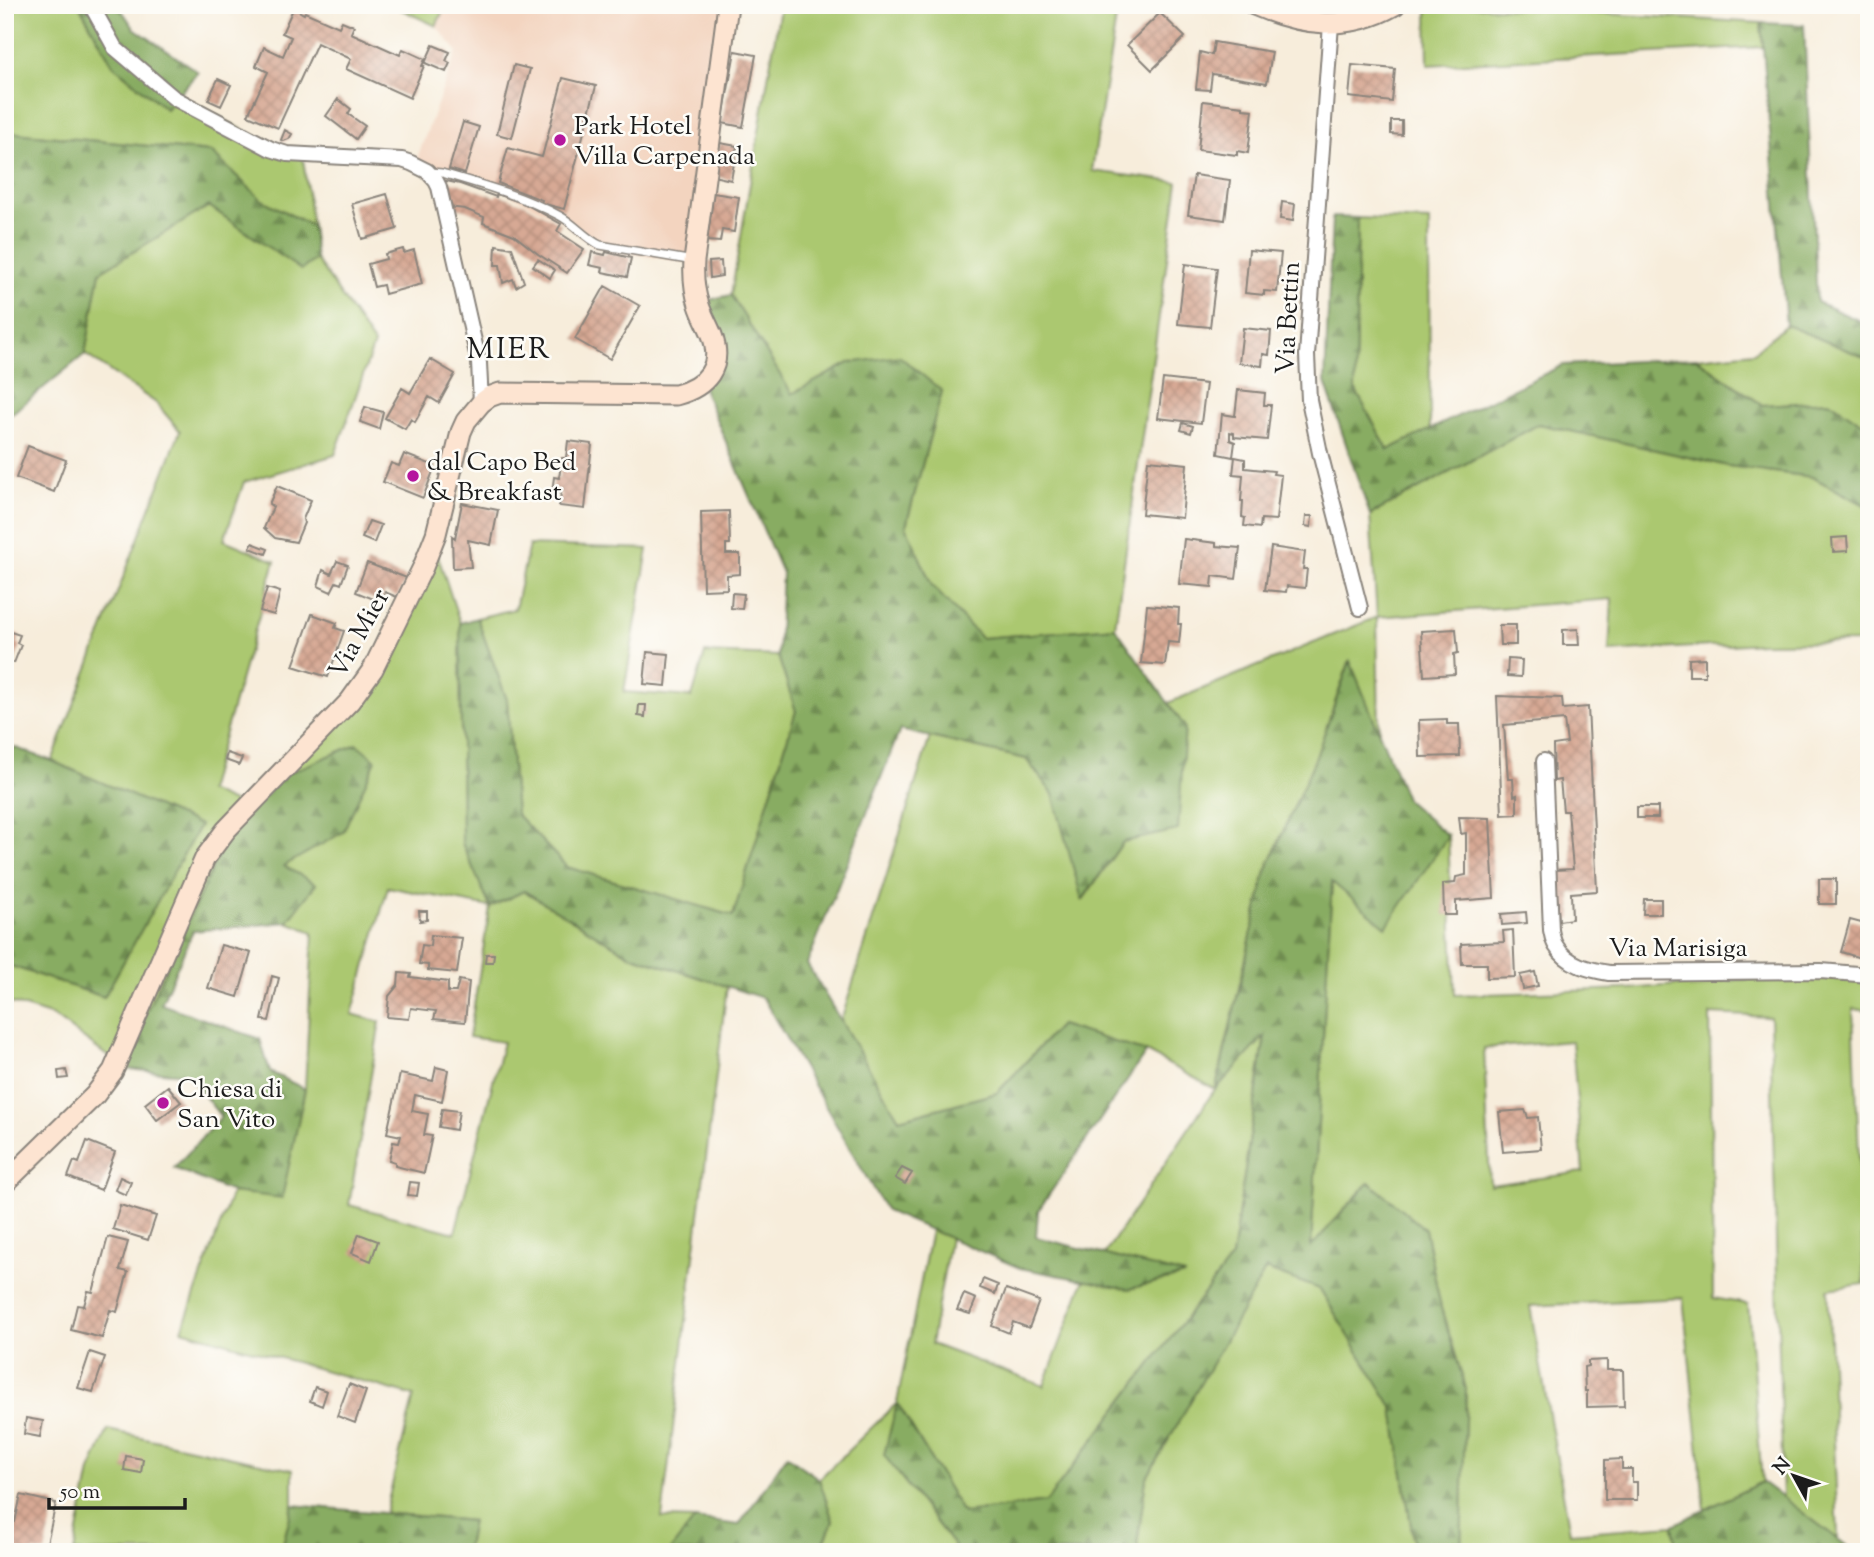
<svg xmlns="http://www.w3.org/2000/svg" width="1874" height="1557" viewBox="0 0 1874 1557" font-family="'Sorts Mill Goudy',serif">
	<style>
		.built { fill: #f3d4bf }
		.green { fill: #abc86f; stroke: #647246; stroke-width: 2; fill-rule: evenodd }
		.forest { fill: url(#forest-firs); stroke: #52643f; stroke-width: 2 }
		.building { fill: url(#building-cross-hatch) }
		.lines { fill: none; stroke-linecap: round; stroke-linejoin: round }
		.lane-casing { stroke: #8a847c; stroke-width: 10 }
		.street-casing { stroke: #8a847c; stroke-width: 18 }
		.secondary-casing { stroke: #8a847c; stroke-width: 23 }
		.lane { stroke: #fff; stroke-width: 7 }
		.street { stroke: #fff; stroke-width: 14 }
		.secondary { stroke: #fde4d1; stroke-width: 19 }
		.poi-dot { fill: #b5179e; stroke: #fdfcf7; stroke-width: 2.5 }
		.labels { text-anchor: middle; stroke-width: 5; stroke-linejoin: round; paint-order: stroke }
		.poi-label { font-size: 26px; fill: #1c1c1c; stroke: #fdfcf7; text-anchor: start }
		.street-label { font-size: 26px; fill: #1c1c1c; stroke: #fdfcf7 }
		.quarter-label { font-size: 30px; letter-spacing: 2px; fill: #1c1c1c; stroke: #fdfcf7 }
	</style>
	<defs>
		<pattern id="forest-firs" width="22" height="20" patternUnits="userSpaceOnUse" patternTransform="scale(1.75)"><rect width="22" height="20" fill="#88ac62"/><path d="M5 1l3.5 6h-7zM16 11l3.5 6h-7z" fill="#6e8b50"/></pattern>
		<pattern id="building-cross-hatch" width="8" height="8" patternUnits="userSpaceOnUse" patternTransform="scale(1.75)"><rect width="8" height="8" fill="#d7a994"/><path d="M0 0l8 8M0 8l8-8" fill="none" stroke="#b8917f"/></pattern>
	</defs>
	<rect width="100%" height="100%" fill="#fdfcf7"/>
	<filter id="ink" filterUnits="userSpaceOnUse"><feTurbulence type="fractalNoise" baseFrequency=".0143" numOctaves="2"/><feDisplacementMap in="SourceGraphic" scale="14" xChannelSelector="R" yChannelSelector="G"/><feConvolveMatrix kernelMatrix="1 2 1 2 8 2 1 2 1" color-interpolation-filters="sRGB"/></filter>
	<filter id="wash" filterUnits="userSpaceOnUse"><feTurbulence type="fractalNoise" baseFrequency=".00686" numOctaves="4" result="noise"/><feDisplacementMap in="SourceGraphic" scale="28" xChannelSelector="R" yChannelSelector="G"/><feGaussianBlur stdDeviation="1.57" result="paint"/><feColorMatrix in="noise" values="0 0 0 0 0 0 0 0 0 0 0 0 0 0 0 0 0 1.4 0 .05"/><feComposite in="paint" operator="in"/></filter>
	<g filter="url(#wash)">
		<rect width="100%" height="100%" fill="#f7eddb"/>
		<path class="built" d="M446,5H724L691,263L595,248L563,222L491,184L431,168L416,161L457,51L436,26Z"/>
		<path class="green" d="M5,5H79L113,65L166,108L177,95L279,149L302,151L312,226L262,200L211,152L5,132Z
			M392,5H446L436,26Z
			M762,5H1118L1092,171L1178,182L1115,627L981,638L932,586L906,526L942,391L849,363L792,395L731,295L780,8Z
			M1427,5H1452L1761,23L1763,47L1428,65Z
			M209,206L301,270L316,259L374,344L335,455L244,482L224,540L275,561L208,791L251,810L227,836L137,1032L125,1069L53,1016L5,1001V964L104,997L199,825L52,761L180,431L156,403L85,354L100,272Z
			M1358,218L1429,221L1430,430L1388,450L1355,389Z
			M1786,325L1869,359V428L1829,401L1763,405L1696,358L1754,352Z
			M1539,424L1728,466L1812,477L1869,507V642L1762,643L1609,652L1612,599L1377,617L1379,734L1349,662L1316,757L1266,871L1216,1087L1265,1035L1232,1257L1046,1502L963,1513L898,1404L884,1455L959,1552H820L833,1521L819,1479L897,1403L931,1230L950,1238L931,1344L1044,1386L1084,1280L1129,1289L1183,1275L1104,1255L1215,1089L1146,1052L1060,1025L997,1093L899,1119L841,1021L930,737L1026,759L1053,794L1083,900L1123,842L1185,727L1168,703L1377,617L1370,515Z
			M529,545L648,549L624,692L692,697L705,653L778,656L796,711L733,916L566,867L516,814L507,700L477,618L515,609Z
			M437,553L460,623L462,843L491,907L524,891L630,955L727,986L662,1518L695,1519L669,1552H466L472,1521L385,1513L414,1396L182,1330L232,1192L282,1197L305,1089L313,932L287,922L316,884L283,866L343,832L286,774L366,690ZM388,887L490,907L469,1037L503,1042L455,1233L349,1205L380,1022L352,1014Z
			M1448,836L1455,995L1628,989L1761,978H1829L1869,981V1011L1853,1009L1864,1284L1828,1289L1838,1539L1783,1498L1770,1017L1710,1014L1713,1298L1748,1304L1762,1482L1705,1510L1683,1298L1530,1306L1570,1533L1673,1525L1677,1552H1461L1466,1389L1441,1308L1425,1229L1311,1248L1332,881L1386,926ZM1572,1041L1583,1172L1490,1185L1484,1048Z
			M1265,1269L1320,1289L1393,1408L1415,1552H1140L1137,1545L1146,1479Z
			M108,1430L293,1470V1505L281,1552H74L90,1471Z"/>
		<path class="forest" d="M79,5H118L134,28L198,72L166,109L113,65Z
			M1761,23L1804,25L1817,302L1869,325V359L1786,325Z
			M5,132L211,152L262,200L312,226L316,259L301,270L209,206L100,272L85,354L10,415L5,428Z
			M1332,217L1358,218L1355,389L1388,450L1563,365L1696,358L1762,405L1829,401L1869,428V507L1812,477L1728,466L1539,424L1370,515L1325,382Z
			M731,295L792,394L849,363L899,356L942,391L906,526L932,586L981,638L1115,627L1185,727L1178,830L1123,842L1082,900L1053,794L1026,759L900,730L807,964L899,1119L997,1093L1060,1025L1146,1052L1038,1211L1036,1237L1185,1275L1129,1289L1020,1268L886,1211L763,998L630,955L524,891L490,907L462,843L460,623L477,618L507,700L516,814L567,867L733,916L796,711L778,656L782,573L703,388L719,365L701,302Z
			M1350,661L1407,801L1448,836L1386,927L1332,882L1311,1247L1369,1182L1425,1229L1441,1308L1466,1389L1461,1552H1415L1393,1408L1320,1289L1266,1269L1146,1479L1137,1545L1140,1552H959L884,1455L897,1403L963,1513L1046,1502L1232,1257L1265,1036L1216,1089L1266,871L1316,757Z
			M5,744L52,761L200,825L104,997L5,964Z
			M357,744L376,760L343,832L284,866L316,884L287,922L193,931L161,1004L260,1039L270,1072L305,1089L282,1198L232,1192L174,1168L221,1117L187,1074L125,1069L137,1032L227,836L286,774Z
			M787,1455L819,1479L833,1521L820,1552H669L695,1519L739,1525Z
			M1762,1482L1855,1552H1677L1673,1525Z
			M293,1505L472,1521L466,1552H281Z"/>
		<g id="blocks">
			<path class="building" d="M278,5H288L304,14L305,12L339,27L342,21L354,26L351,33L360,37L400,55L403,49L425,59L422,66H424L410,98L346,69L351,59L317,43L278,128L248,115L268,72L256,66L264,47L283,56L291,37L282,33L293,9L278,7Z
				M1160,13L1185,37L1152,70L1127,45Z
				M1214,42L1272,52L1267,83L1212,74L1210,90L1196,89L1200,52L1212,55Z
				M433,45L450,52L446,61L450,63L446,72L425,63Z
				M735,51L756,55L743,127L722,123Z
				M514,65L530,69L512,138L497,134Z
				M1352,65L1395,69L1392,102L1349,97Z
				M563,78L596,86L564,209L541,203L542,200L498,183L508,148L542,157Z
				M218,79L231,85L221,106L208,100Z
				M338,99L351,109L348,114L365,126L356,139L326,116Z
				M1203,101L1243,106V109L1253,110L1248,153L1237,151V155L1198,150Z
				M1391,121H1402V135L1391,134Z
				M463,122L479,127L465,174L449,169Z
				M285,130L292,134L289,139L284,141L281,140Z
				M720,143L737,146L731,180L713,176Z
				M1194,175L1230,180L1225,220L1188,215Z
				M442,180L460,184L496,197L497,194L525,204L561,224L557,231L584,249L567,273L538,254L514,235L483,223L484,217L465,209L448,207Z
				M713,193L739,197L734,232L722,230L720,242L707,241Z
				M387,194L397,229L362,239L352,204Z
				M1282,202L1295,204L1293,221L1280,219Z
				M496,245L512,248L524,282L516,287L513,279L503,283L500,265H495Z
				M403,249L404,253L414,250L422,284L385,294L383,285L374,287L368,264L386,259L385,254Z
				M1249,250L1281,253L1277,292L1264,291V295L1245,293Z
				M592,252L605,255L606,252L631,258L627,277L602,272L603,268L589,265Z
				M538,259L555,270L550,278L533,266Z
				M721,261L722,276L710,278L709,262Z
				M1185,264L1217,268L1210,327L1178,324Z
				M605,286L640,306L610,359L575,339Z
				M1243,328L1271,331L1269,355L1263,354L1262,366L1239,363Z
				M430,359L455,374L439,403L429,397L415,422L411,419L405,429L385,418L402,388L410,393Z
				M1163,379L1206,384L1201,423L1158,418Z
				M1238,390L1265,393L1264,405H1271L1267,440L1234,437V433L1230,432V440L1235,442L1233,457L1218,454L1222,414L1235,416Z
				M365,407L383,412L379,429L360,422Z
				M1183,423L1193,426L1191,433L1181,430Z
				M568,441L592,444L585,509L559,506L561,493L552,492L554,477L559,478L562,458H566Z
				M28,446L66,460L54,492L16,478Z
				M404,454L435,466L423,498L383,482L391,463L399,466Z
				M1235,457L1245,459V468L1274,471L1273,474L1281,475L1276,520L1261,519L1260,528L1244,526L1245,518L1242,517L1243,501H1241L1243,475L1233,474Z
				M1148,460L1187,464L1182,518L1142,514Z
				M277,486L311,500L303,519L304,523L296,542L275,538L264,528L273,507L269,504Z
				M462,503L498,510L491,545L468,540L471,567L453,568L452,536L455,538Z
				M729,511L730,544H726V554H740V574L727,575V589L703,590L701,512Z
				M1306,516H1312L1311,527L1305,526Z
				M369,521L381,525L374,543L362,538Z
				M1847,537L1848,551L1833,552L1832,538Z
				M1184,539L1216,543V546L1240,548L1236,579L1213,576L1212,587L1179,584Z
				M252,543L268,549L266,554L250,548Z
				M1271,547L1305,552L1303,569H1307L1305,588L1287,586L1286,592L1265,590Z
				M337,561L348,565L341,584L336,582L331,592L318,586L323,570L331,574Z
				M367,563L407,578L397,597L385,592L381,602L356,592Z
				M267,588L280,592L274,615L260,611Z
				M732,593L744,594L742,609L731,608Z
				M1147,605L1179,608L1178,624H1181L1179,643L1168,642L1165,665L1141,663Z
				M312,614L337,623L335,628L344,631L328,677L293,666Z
				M1499,625H1516V645H1500Z
				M1456,629L1458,653L1454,654L1455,674L1424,676L1421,631Z
				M1578,629L1579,645H1563V630Z
				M5,630L20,635L17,643L21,645L14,663L9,661L5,672Z
				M647,652L669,654L666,686L644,684Z
				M1705,658V676H1689V659Z
				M1508,659L1522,660L1521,677L1507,676Z
				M1497,696L1562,698L1563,709L1588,707L1597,891L1571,893L1572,919L1559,921L1555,870L1573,869L1568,811H1563L1560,780L1554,781L1553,745L1567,743L1564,720L1504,725L1508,779H1513L1514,796L1517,795V814L1502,815Z
				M639,705H646L645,717L638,716Z
				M1447,719V724H1459L1460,756L1420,757L1419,720Z
				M227,753L242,758L239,765L225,760Z
				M1637,807H1658V818H1637Z
				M1459,817L1490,818L1494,898L1456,901V915H1444L1443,884L1455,883L1456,877L1466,875V833L1461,834Z
				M1819,879H1836V904H1819Z
				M1644,899H1661V914H1643Z
				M419,911H427V920L420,921Z
				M1526,912L1527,923L1502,925L1501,914Z
				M1850,920L1869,925V954L1867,960L1841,952Z
				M1513,930L1515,977L1487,978V964H1462L1461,944L1504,942L1503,931Z
				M431,935L462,938L457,973L428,970V965L419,964L422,945L430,946Z
				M221,945L251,953L238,997L208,988Z
				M486,954H494L493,962H485Z
				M1535,972L1538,986L1523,989L1520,975Z
				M399,973L411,974L410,977L448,982V992H456L459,980L469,982L465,1022L434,1019L436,1011L411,1008L409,1019L387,1017L389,996L398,985Z
				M272,976L279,978L269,1021L262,1020Z
				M436,1067L448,1070L442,1101L415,1095L412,1111L428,1114L424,1135L432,1136L424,1173L395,1166V1162L389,1160L393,1142L399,1143L401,1136L387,1133L400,1074L433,1081Z
				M66,1070L68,1078L59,1079L58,1071Z
				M168,1086L181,1102L157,1120L145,1104Z
				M442,1109L459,1111L456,1130L439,1127Z
				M1525,1110L1528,1118L1538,1117L1541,1149L1503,1152L1499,1112Z
				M87,1141L115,1152L101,1190L68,1177L74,1161L79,1163Z
				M902,1168L912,1173L905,1184L895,1178Z
				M120,1177L131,1182L126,1195L115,1190Z
				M410,1182L419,1183L417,1196L408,1195Z
				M120,1205L156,1216L148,1240L113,1229Z
				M359,1234L378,1241L371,1261L352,1253Z
				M108,1237L128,1242L120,1270L128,1272L117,1312L110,1310L102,1338L71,1330L77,1305L84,1306L88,1291L93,1292Z
				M983,1279L998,1285L995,1294L980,1288Z
				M1006,1289L1039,1301L1029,1328L1013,1322L1009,1333L992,1326Z
				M964,1294L976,1299L970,1314L957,1310Z
				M90,1352L105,1357L93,1392L78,1388Z
				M1607,1360V1370H1623L1624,1406L1587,1407V1391H1585L1584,1367L1588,1366V1361Z
				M349,1384L366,1391L355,1423L337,1416Z
				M315,1387L327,1391L322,1406L310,1401Z
				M26,1418L43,1421L40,1437L24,1434Z
				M126,1456L143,1459L141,1473L124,1470Z
				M1622,1459V1469H1632V1482H1637V1500H1605V1460Z
				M21,1495L56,1503L45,1552H14L5,1550V1541L10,1521L15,1522Z"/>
		</g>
	</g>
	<g filter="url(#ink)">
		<use href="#blocks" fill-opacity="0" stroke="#8a847c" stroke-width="2"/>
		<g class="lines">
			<defs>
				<path id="lane" d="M431,172L442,173C483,185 523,196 560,216C575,224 585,238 600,245L694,261"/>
				<path id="street" d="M91,5L115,48L174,98L271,149L287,154L402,160L411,163L427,171L436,181L439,187L479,363L481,403
					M1331,24L1307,355L1309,400L1320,453L1360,608
					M1544,761L1551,930C1552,935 1553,942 1556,946C1567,965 1590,970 1609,973L1821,971L1869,975"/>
				<path id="secondary" d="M1254,5C1302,26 1348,32 1395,5
					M5,1183L95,1095L113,1071L198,874L205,858L226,830L350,701L373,669L423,567L436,534L461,432L466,421L481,403L489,397L500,393L676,395C706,387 724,367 712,335C708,325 702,315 699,305C694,290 693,276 694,261L728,5"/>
			</defs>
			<use href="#lane" class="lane-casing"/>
			<use href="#street" class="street-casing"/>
			<use href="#secondary" class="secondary-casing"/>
			<use href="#lane" class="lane"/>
			<use href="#street" class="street"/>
			<use href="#secondary" class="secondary"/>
		</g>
	</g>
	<g class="poi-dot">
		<circle cx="560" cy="140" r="7"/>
		<circle cx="413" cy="476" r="7"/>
		<circle cx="163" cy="1103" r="7"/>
	</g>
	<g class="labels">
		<g class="poi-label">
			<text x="574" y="134">Park Hotel<tspan x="574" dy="30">Villa Carpenada</tspan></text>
			<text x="427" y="470">dal Capo Bed<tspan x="427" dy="30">&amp; Breakfast</tspan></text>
			<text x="177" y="1097">Chiesa di<tspan x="177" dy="30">San Vito</tspan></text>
		</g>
		<g class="street-label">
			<text transform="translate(1287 318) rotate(-87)" y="9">Via Bettin</text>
			<text transform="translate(358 633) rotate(-61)" y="9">Via Mier</text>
			<text x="1678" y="956">Via Marisiga</text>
		</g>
		<g class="quarter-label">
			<text x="509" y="358">MIER</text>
		</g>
	</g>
	<rect width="1874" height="1557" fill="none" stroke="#fdfcf7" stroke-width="28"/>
	<g transform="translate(1794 1476) rotate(310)" stroke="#fdfcf7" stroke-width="5" paint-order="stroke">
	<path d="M0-5L12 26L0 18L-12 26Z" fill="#1c1c1c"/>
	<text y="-10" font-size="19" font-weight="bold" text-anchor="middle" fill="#1c1c1c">N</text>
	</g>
	<path d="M49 1498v10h136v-10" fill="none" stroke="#1c1c1c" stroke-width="3.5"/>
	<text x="60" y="1498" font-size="21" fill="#1c1c1c" stroke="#fdfcf7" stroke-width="5" paint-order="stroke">50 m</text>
</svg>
